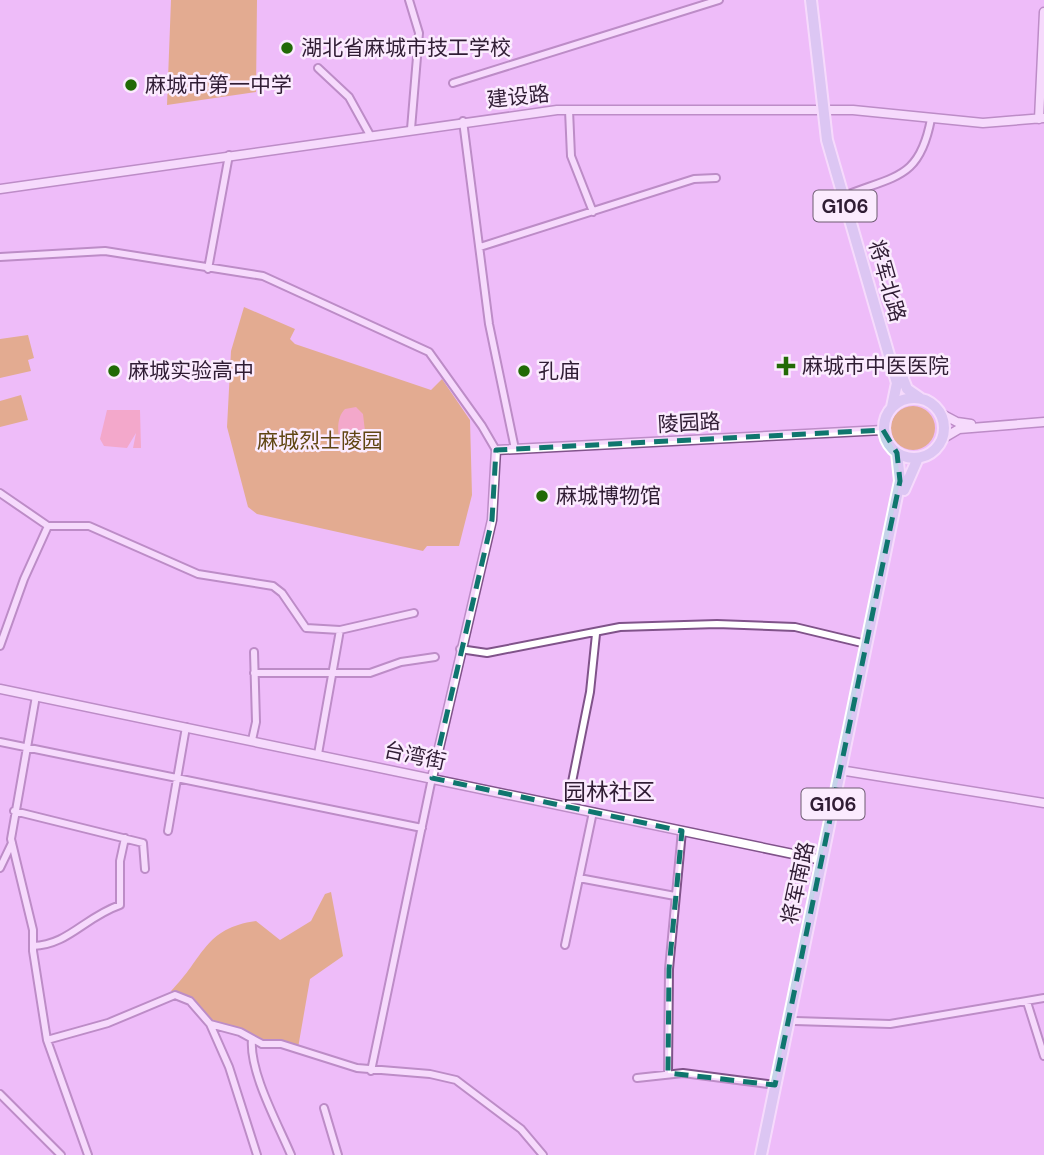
<svg xmlns="http://www.w3.org/2000/svg" width="1044" height="1155" font-family="'DM Sans','Noto Sans SC',sans-serif">
  <style>
    .green { fill: #d49813 }
    .water { fill: #f89192 }
    .lines { fill: none; stroke-linecap: round; stroke-linejoin: round }
    .street-casing { stroke: #80538a; stroke-width: 10 }
    .secondary-casing { stroke: #80538a; stroke-width: 11 }
    .highway-casing { stroke: #fff; stroke-width: 14 }
    .street { stroke: #fff; stroke-width: 6 }
    .secondary { stroke: #fff; stroke-width: 8 }
    .highway { stroke: #c5d3ea; stroke-width: 10 }
    .marked { fill: none; stroke: #0f766e; stroke-width: 5; stroke-dasharray: 14 9; stroke-linejoin: round }
    .poi-dot { fill: #216a06; stroke: #fbebfe; stroke-width: 2.5 }
    .labels { text-anchor: middle; stroke-width: 5; stroke-linejoin: round; paint-order: stroke }
    .shield { fill: #fbebfe; stroke: #6d5b71; stroke-width: 2 }
    .shield-label { font-size: 19px; font-weight: bold; fill: #301d34 }
    .poi-label { font-size: 21px; fill: #301d34; stroke: #fbebfe; text-anchor: start }
    .street-label { font-size: 21px; fill: #301d34; stroke: #fbebfe }
    .park-label { font-size: 21px; fill: #604613; stroke: #fbebfe }
    .neighbourhood-label { font-size: 23px; fill: #301d34; stroke: #fbebfe }
  </style>
  <rect width="100%" height="100%" fill="#eebcf9"/>
  <path class="green" d="M 171,0 L 257,0 L 256,92 L 167,105 Z
    M 244,307 L 295,329 L 290,339 L 295,344 L 431,390 L 442,379 L 470,420 L 472,495 L 459,546 L 427,546 L 423,551 L 257,514 L 248,507 L 227,427 L 231,351 Z
    M 28,335 L 34,358 L 28,360 L 31,371 L 0,378 L 0,339 Z
    M 21,395 L 28,420 L 0,427 L 0,401 Z
    M891 428a22 22 0 1 1 44 0a22 22 0 1 1-44 0Z
    M 331,892 L 343,956 L 310,979 L 298,1048 L 264,1043 L 212,1022 C 191,1010 200,1000 171,991 C 204,958 204,928 256,921 L 280,940 L 311,921 L 325,894 Z"/>
  <path class="water" d="M 356,407 L 363,414 L 366,440 L 359,450 L 348,451 C 336,443 335,418 345,409 Z
    M 107,410 L 140,410 L 141,448 L 133,448 L 136,433 L 127,448 L 104,446 L 100,439 Z"/>
  <g class="lines">
    <defs>
      <path id="street" d="M 409,0 L 419,33 L 411,129
        M 318,68 L 349,97 L 370,135
        M 453,83 L 719,0
        M 569,110 L 571,156 L 593,212
        M 463,121 L 489,324 L 515,449
        M 849,194 C 898,175 920,177 931,119
        M 480,247 L 694,179 L 716,178
        M 0,257 L 105,251 L 263,276 L 429,352 L 482,426 L 496,450
        M 208,269 L 229,155
        M 0,493 L 48,526 L 89,526 L 198,574 L 273,586 L 282,593 L 306,628 L 340,630 L 414,613
        M 0,646 L 24,579 L 48,526
        M 460,649 L 487,653 L 620,627 L 717,624 L 795,627 L 866,644
        M 254,673 L 370,673 L 401,662 L 435,657
        M 36,696 L 11,839 L 33,930 L 33,951 L 47,1040 L 88,1155
        M 252,740 L 256,722 L 254,652
        M 0,742 L 422,828
        M 318,754 L 340,630
        M 567,807 L 590,692 L 596,634
        M 14,811 L 143,843 L 145,869
        M 168,831 L 186,727
        M 0,868 L 12,843
        M 579,878 L 675,896
        M 565,945 L 593,812
        M 33,946 C 68,945 85,917 120,905 L 120,861 L 125,838
        M 1027,1002 L 1044,1056
        M 795,1021 L 890,1024 L 1044,998
        M 210,1024 L 229,1067 L 257,1155
        M 252,1039 C 249,1072 278,1124 291,1155
        M 47,1040 L 108,1023 L 175,995 L 190,1001 L 210,1024 L 240,1032 L 262,1044 L 281,1044 L 357,1068 L 430,1074 L 456,1080 L 521,1129 L 543,1155
        M 371,1071 L 432,778
        M 668,1073 L 669,969 L 682,831
        M 637,1078 L 683,1073 L 775,1085
        M 0,1094 L 61,1155
        M 324,1108 L 338,1155"/>
      <path id="secondary" d="M 1039,119 L 1044,12
        M 0,189 L 557,110 L 853,110 L 983,123 L 1044,118
        M 940,413 L 957,422 L 971,424
        M 942,439 L 959,429 L 1044,422
        M 0,689 L 822,860
        M 846,771 L 1044,803
        M 432,778 L 492,520 L 496,450 L 883,430"/>
      <path id="highway" d="M 811,0 L 827,140 L 897,383 L 892,407
        M 900,371 L 907,389 L 920,398
        M884 428a30 30 0 1 1 60 0a30 30 0 1 1-60 0Z
        M 904,490 L 918,458
        M 761,1155 L 900,481 L 897,453"/>
    </defs>
    <use href="#street" class="street-casing"/>
    <use href="#secondary" class="secondary-casing"/>
    <use href="#highway" class="highway-casing"/>
    <use href="#street" class="street"/>
    <use href="#secondary" class="secondary"/>
    <use href="#highway" class="highway"/>
  </g>
  <path d="M0 0H1044V1155H0ZM 883,430 L 897,453 L 900,481 L 775,1085 L 668,1073 L 669,969 L 682,831 L 432,778 L 492,520 L 496,450 Z" fill="#eebcf9" fill-opacity=".55" fill-rule="evenodd"/>
  <path class="marked" d="M 883,430 L 897,453 L 900,481 L 775,1085 L 668,1073 L 669,969 L 682,831 L 432,778 L 492,520 L 496,450 Z"/>
  <g class="poi-dot">
    <circle cx="287" cy="48" r="7"/>
    <circle cx="131" cy="85" r="7"/>
    <path d="M782.5 355.5h7v7h7v7h-7v7h-7v-7h-7v-7h7z"/>
    <circle cx="114" cy="371" r="7"/>
    <circle cx="524" cy="371" r="7"/>
    <circle cx="542" cy="496" r="7"/>
  </g>
  <g class="labels">
    <g class="shield">
      <rect x="813.5" y="190.5" width="63" height="31" rx="5"/>
      <rect x="801.5" y="788.5" width="63" height="31" rx="5"/>
    </g>
    <g class="shield-label">
      <text x="845" y="213">G106</text>
      <text x="833" y="811">G106</text>
    </g>
    <g class="poi-label">
      <text x="301" y="55">湖北省麻城市技工学校</text>
      <text x="145" y="92">麻城市第一中学</text>
      <text x="802" y="373">麻城市中医医院</text>
      <text x="128" y="378">麻城实验高中</text>
      <text x="538" y="378">孔庙</text>
      <text x="556" y="503">麻城博物馆</text>
    </g>
    <g class="street-label">
      <text transform="translate(518 97) rotate(-6)" y="7">建设路</text>
      <text transform="translate(887 281) rotate(74)" y="7">将军北路</text>
      <text transform="translate(689 423) rotate(-3)" y="7">陵园路</text>
      <text transform="translate(415 756) rotate(12)" y="7">台湾街</text>
      <text transform="translate(798 883) rotate(-78)" y="7">将军南路</text>
    </g>
    <g class="park-label">
      <text x="320" y="448">麻城烈士陵园</text>
    </g>
    <g class="neighbourhood-label">
      <text x="609" y="800">园林社区</text>
    </g>
  </g>
</svg>
